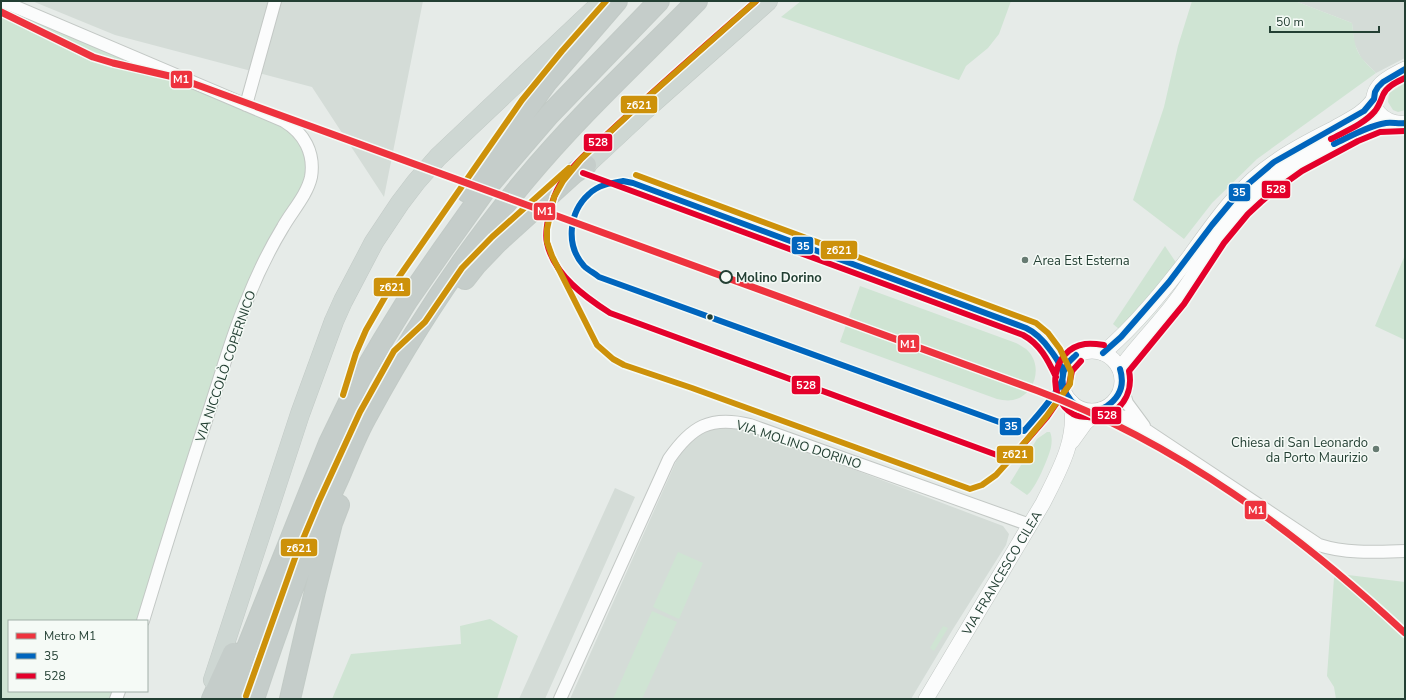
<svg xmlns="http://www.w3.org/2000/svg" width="1406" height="700" font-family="'Nunito Sans',sans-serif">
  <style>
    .built { fill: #d4dcd7 }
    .green { fill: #cfe4d3 }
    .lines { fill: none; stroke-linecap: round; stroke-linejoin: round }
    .minor-casing { stroke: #c3c8c5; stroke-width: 14 }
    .tertiary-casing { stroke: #c3c8c5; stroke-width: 16 }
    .primary-casing { stroke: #c2cac6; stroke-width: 20 }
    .trunk-casing { stroke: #c2cac6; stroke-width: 22 }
    .minor { stroke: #fbfcfc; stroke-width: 12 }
    .tertiary { stroke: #fbfcfc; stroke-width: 15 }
    .primary { stroke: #ced7d3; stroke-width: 19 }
    .trunk { stroke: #c5cdca; stroke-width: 20 }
    .bus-1-casing { stroke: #f5faf6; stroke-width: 9 }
    .bus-2-casing { stroke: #f5faf6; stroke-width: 9 }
    .bus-3-casing { stroke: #f5faf6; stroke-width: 9 }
    .bus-1 { stroke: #0065bd; stroke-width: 6 }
    .bus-2 { stroke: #e4002b; stroke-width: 6 }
    .bus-3 { stroke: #cd910a; stroke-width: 6 }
    .metro-1-casing { stroke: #f5faf6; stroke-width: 10 }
    .metro-1 { stroke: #ee333e; stroke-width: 7 }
    .poi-dot { fill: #677b72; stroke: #f5faf6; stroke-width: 1.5 }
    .stop-dot { fill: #f5faf6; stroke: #233f33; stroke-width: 2 }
    .bus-dot { fill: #233f33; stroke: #f5faf6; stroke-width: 1.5 }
    .labels { text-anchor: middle; stroke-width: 3; stroke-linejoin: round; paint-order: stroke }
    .poi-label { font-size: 13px; fill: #233f33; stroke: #f5faf6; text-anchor: start }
    .stop-label { font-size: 13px; font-weight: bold; fill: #233f33; stroke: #f5faf6; text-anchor: start }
    .street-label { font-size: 13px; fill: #233f33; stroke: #f5faf6 }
    .line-badge { stroke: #f5faf6; stroke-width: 1.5 }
    .badge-label { font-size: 11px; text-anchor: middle; font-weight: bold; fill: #fff }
  </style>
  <rect width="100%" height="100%" fill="#e6ebe8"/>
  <path class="built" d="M 32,1 L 423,1 L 384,197 L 312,87 L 115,35 Z
    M 1295,1 L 1405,1 L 1405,58 L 1376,73 L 1361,58 L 1354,43 L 1352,23 Z
    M 722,427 L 748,431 L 760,434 L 1003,526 L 1009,534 L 1006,545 L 953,629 L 911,699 L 570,699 L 678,457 L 686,444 L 703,432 Z
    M 615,488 L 635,497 L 545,699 L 519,699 Z"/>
  <path class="green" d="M 1,1 L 292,126 L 312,169 L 256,278 L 143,621 L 9,621 L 9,691 L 119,691 L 116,699 L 1,699 Z
    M 801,1 L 1011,1 L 999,34 L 988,48 L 966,66 L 959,80 L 781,17 Z
    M 1192,1 L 1295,1 L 1352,23 C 1355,50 1356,54 1376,73 L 1257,159 L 1212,203 L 1184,239 L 1133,200 L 1164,107 L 1178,46 Z
    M 1405,83 L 1405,110 L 1398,112 L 1393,110 L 1388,102 L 1389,93 Z
    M 1165,246 L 1177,264 L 1119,329 L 1113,324 Z
    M 1405,255 L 1405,340 L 1375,326 Z
    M 860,286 L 1016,343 C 1021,346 1026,348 1029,352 C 1043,368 1034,396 1013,400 C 1007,401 1002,400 997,399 L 840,342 Z
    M 1047,432 L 1050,432 C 1052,436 1052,442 1051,447 C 1049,457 1035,490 1027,495 L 1010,483 L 1037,439 Z
    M 678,552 L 703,563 L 679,619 L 653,607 Z
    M 1340,574 L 1405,582 L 1405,699 L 1336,699 L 1334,687 L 1327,676 L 1334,578 L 1337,575 Z
    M 652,611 L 677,622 L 642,699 L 613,699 Z
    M 490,619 L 518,636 L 497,699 L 332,699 L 351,654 L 461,644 L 460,626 Z
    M 943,626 L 948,628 L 934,651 L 930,648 Z"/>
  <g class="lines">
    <defs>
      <path id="minor" d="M 2,1 L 284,121 C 304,133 315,153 311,177 C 307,195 292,211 283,227 C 269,250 257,275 247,300 C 233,333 223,368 212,402 C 188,475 165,548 143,621
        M 246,105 L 275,1
        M 1122,387 L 1127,403 L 1144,426
        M 1101,409 L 1124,417 L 1149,432 L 1319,545 C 1347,554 1376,552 1405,551
        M 116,699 L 119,691
        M 560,699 L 669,459 C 691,427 710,415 750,425 L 1030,525"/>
      <g id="tertiary">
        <path d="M 1405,69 C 1396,74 1385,78 1379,86 C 1364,104 1383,126 1405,123"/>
        <circle cx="1092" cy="381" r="30"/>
        <path d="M 1103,353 C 1136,325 1164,290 1190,256 C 1215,221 1239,186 1275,162 C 1293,149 1313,139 1333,129 C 1348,120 1364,114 1374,99"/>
        <path d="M 1120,369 C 1138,344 1160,323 1178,298 C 1192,279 1204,257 1219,238 C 1251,194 1281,171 1330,146 C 1349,137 1368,126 1389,122"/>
        <path d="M 1072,441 L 1085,423 L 1100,410"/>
        <path id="s1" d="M 926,699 L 1043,503 C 1059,471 1078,439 1071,402"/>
      </g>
      <path id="primary" d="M 586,165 L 645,110 L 768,1
        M 213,680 L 300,414 L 334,321 L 343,301 L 374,242 L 400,203 L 416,182 L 438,157 L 603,1"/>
      <path id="trunk" d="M 467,192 L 547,82 L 617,1
        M 465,279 L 476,265 L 498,242 L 574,173 L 586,165
        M 212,699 L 233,653
        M 230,699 L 244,655 L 329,443 L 360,379 L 383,340 L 407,301 L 443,249 L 488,186 L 549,115 L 659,1
        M 254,699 C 279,623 306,548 340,475 C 349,454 357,433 368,414 C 413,331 465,252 525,180 C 578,116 639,60 697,1
        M 290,699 L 315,591 L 332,523 L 339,505"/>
    </defs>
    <use href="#minor" class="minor-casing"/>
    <use href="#tertiary" class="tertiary-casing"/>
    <use href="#primary" class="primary-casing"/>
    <use href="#trunk" class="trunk-casing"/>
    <use href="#minor" class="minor"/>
    <use href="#tertiary" class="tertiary"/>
    <use href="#primary" class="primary"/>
    <use href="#trunk" class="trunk"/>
    <defs>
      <path id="bus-1" d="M 1334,144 C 1351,136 1368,126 1386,123 C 1392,122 1399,124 1405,123
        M 623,181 L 633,183 L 1026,328 C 1037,333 1044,341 1051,351 C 1056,358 1063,367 1063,376 C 1062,390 1034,419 1024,431 L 599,277 C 594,273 588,270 584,266 C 565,245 569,212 589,194 C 598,185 611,183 623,181 Z
        M 1103,353 L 1121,337 L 1169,282 L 1212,225 L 1241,190 L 1274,162 L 1364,111 L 1374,99 L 1375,92 L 1378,87 L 1383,82 L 1405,69
        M 1076,355 C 1073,358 1068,362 1066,366 C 1056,385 1070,408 1090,411 C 1096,411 1102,409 1107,406 C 1120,397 1125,385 1120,369"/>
      <path id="bus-2" d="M 756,1 C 709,42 662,83 616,126 C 597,144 569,166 557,190 C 551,203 544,230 547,243 C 554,275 585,297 610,313 L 1005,458
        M 1331,139 C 1346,131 1364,124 1375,111 C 1379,106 1381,100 1383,95 C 1387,86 1397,82 1405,78
        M 583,173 L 1023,335 C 1040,344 1048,360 1056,377
        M 1104,345 C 1098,344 1091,343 1085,344 C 1051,349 1045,397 1073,414 C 1077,416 1084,417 1088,417 C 1098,419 1109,416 1117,409 C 1128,399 1132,385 1129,371 L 1184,304 L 1224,243 L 1248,214 L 1261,202 L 1274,191 L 1302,171 L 1358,141 L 1380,132 L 1405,131
        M 1014,455 L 1047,417 L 1069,385 L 1072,371 L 1081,361"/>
      <path id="bus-3" d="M 636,175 L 1036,323 L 1048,333 L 1060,349 L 1071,372 L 1070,384 L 1046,417 L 1014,455 L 996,475 L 982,485 L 970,489 L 692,388 L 624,365 L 613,359 L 597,345 L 552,256 L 547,242 L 547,229 L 554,197 L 563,181 L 581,159 L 640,104 L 756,1
        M 343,395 L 356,353 L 366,330 L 385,297 L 522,100 L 562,51 L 606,1
        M 246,696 L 295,558 L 319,501 L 360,412 L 394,351 L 425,322 L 462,268 L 492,237 L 569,168"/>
    </defs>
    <use href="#bus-1" class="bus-1-casing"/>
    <use href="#bus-2" class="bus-2-casing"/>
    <use href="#bus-3" class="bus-3-casing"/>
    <use href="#bus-1" class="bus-1"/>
    <use href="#bus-2" class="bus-2"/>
    <use href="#bus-3" class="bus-3"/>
    <defs>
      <path id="metro-1" d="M 1,12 L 93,57 L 113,63 L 178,78 L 1038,391 C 1177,443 1297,532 1405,633"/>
    </defs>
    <use href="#metro-1" class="metro-1-casing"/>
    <use href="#metro-1" class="metro-1"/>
  </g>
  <g class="poi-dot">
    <circle cx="1025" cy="260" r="4"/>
    <circle cx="1376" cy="449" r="4"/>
  </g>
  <circle class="stop-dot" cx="726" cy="277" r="6"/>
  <circle class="bus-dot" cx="710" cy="317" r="3.5"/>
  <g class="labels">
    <g class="poi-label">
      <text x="1033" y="265">Area Est Esterna</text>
      <text x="1368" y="447" text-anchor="end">Chiesa di San Leonardo<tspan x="1368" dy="15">da Porto Maurizio</tspan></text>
    </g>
    <g class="stop-label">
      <text x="736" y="282">Molino Dorino</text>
    </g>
    <g class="street-label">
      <text transform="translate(225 366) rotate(-71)" y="5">VIA NICCOLÒ COPERNICO</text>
      <text transform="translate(799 444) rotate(18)" y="5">VIA MOLINO DORINO</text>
      <text dy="5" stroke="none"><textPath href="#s1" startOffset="147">VIA FRANCESCO CILEA</textPath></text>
    </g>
  </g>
  <g class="line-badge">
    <rect x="170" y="70" width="23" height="19" rx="4" fill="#ee333e"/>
    <rect x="620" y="95" width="38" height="19" rx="4" fill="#cd910a"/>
    <rect x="583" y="133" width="30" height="19" rx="4" fill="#e4002b"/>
    <rect x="1261" y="180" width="30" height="19" rx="4" fill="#e4002b"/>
    <rect x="1228" y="183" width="23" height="19" rx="4" fill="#0065bd"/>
    <rect x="533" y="202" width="23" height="19" rx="4" fill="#ee333e"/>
    <rect x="791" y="236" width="23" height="19" rx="4" fill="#0065bd"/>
    <rect x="820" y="240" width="38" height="20" rx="4" fill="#cd910a"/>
    <rect x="373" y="277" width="38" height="20" rx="4" fill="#cd910a"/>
    <rect x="897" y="334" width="23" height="19" rx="4" fill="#ee333e"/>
    <rect x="791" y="375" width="30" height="20" rx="4" fill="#e4002b"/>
    <rect x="1091" y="406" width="31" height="19" rx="4" fill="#e4002b"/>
    <rect x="999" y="417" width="23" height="19" rx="4" fill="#0065bd"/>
    <rect x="996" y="445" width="38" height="19" rx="4" fill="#cd910a"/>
    <rect x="1244" y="500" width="23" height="20" rx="4" fill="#ee333e"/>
    <rect x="280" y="538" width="38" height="19" rx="4" fill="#cd910a"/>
  </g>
  <g class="badge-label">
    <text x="181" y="83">M1</text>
    <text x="639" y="109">z621</text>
    <text x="598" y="146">528</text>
    <text x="1276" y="193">528</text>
    <text x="1239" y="196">35</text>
    <text x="545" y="215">M1</text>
    <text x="803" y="250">35</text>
    <text x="839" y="254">z621</text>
    <text x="392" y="291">z621</text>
    <text x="908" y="348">M1</text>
    <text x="806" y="389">528</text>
    <text x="1107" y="419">528</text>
    <text x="1011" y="430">35</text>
    <text x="1015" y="458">z621</text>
    <text x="1256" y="514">M1</text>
    <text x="299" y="552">z621</text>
  </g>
  <rect width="1406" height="700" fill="none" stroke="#233f33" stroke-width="4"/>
  <rect x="8" y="620" width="140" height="72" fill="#f5faf6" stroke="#a1afa8"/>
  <rect x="16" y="633" width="20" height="6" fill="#ee333e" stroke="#a1afa8"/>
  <text x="44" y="640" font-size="12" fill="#233f33">Metro M1</text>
  <rect x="16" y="653" width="20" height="6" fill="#0065bd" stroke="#a1afa8"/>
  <text x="44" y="660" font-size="12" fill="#233f33">35</text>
  <rect x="16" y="673" width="20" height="6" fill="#e4002b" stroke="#a1afa8"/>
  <text x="44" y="680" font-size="12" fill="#233f33">528</text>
  <path d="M1270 26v6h109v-6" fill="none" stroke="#233f33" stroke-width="2"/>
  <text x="1276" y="26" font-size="12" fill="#233f33" stroke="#f5faf6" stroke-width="3" paint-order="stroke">50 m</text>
</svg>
